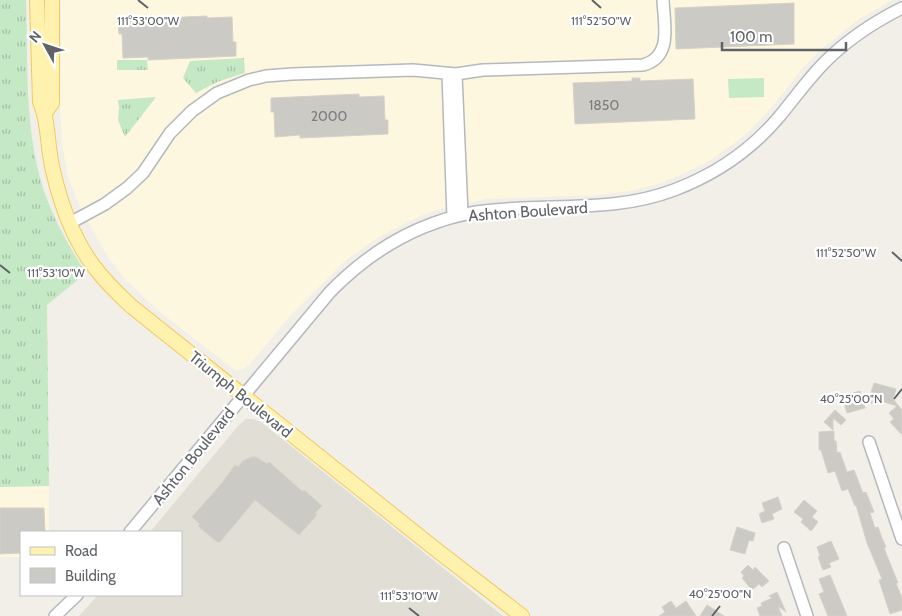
<svg xmlns="http://www.w3.org/2000/svg" width="902" height="616" font-family="Cabin,sans-serif">
  <style>
    .commercial { fill: #fef7e0 }
    .education { fill: #e1ded6 }
    .grass { fill: url(#grass-tufts) }
    .pitch { fill: #c5e8c5 }
    .building { fill: #cccac5; stroke: #d6d1c6 }
    .lines { fill: none; stroke-linecap: round; stroke-linejoin: round }
    .minor-casing { stroke: #b5b8bc; stroke-width: 14 }
    .major-casing { stroke: #f2c960; stroke-width: 16 }
    .minor { stroke: #fff; stroke-width: 11 }
    .major { stroke: #fff2af; stroke-width: 14 }
    .ticks { fill: none; stroke: #5f6368; stroke-width: 2 }
    .labels { text-anchor: middle; stroke-width: 4.5; stroke-linejoin: round; paint-order: stroke }
    .number-label { font-size: 14px; fill: #7a7d7f }
    .street-label { font-size: 16px; fill: #5f6368; stroke: #fff }
    .ticks-label { font-size: 12px; text-anchor: middle; fill: #5f6368; stroke: #fff; stroke-width: 4.5; stroke-linejoin: round; paint-order: stroke }
  </style>
  <defs>
    <pattern id="grass-tufts" width="24" height="20" patternUnits="userSpaceOnUse" patternTransform="scale(1.25)"><rect width="24" height="20" fill="#c5e8c5"/><path d="M3 7l-1-3M5 7V3M7 7l1-3M15 17l-1-3M17 17v-4M19 17l1-3" fill="none" stroke="#a3c0a4"/></pattern>
  </defs>
  <rect width="100%" height="100%" fill="#f1efe8"/>
  <path class="commercial" d="M 61,0 L 892,0 L 859,19 L 824,47 L 800,71 L 772,107 L 751,129 L 739,140 L 706,163 L 662,183 L 631,191 L 597,195 L 487,199 L 443,208 L 420,216 L 380,236 L 345,261 L 290,316 L 249,365 L 244,369 L 235,370 L 160,312 L 125,279 L 106,254 L 79,205 L 68,177 L 62,144 L 60,102 Z
    M 49,486 L 49,532 L 21,532 L 21,557 L 0,557 L 0,487 Z"/>
  <path class="education" d="M 246,419 L 253,419 L 261,422 L 503,616 L 79,616 L 98,595 L 181,595 L 181,532 L 150,532 L 238,426 Z"/>
  <path class="grass" d="M 0,0 L 26,0 C 28,63 24,130 44,191 C 54,220 69,247 86,273 L 47,305 L 49,486 L 0,487 Z
    M 244,58 L 245,73 L 217,82 L 196,93 L 183,78 L 190,61 Z
    M 117,60 L 147,60 L 148,70 L 117,70 Z
    M 156,97 L 125,137 L 118,120 L 119,108 L 118,100 Z"/>
  <path class="pitch" d="M 764,78 L 764,97 L 729,98 L 728,79 Z"/>
  <path class="building" d="M 794,3 L 794,44 L 676,49 L 675,8 Z
    M 207,16 L 207,18 L 232,17 L 233,42 L 236,42 L 236,56 L 148,60 L 148,57 L 123,58 L 122,34 L 119,34 L 118,20 Z
    M 632,78 L 640,78 L 640,81 L 693,79 L 695,119 L 575,124 L 573,83 L 632,81 Z
    M 359,94 L 359,97 L 384,96 L 385,120 L 388,120 L 388,134 L 300,138 L 300,135 L 275,137 L 274,112 L 271,112 L 271,98 Z
    M 874,383 L 896,389 L 893,399 L 902,410 L 902,435 L 890,422 L 894,419 L 889,413 L 897,406 L 878,400 L 877,405 L 868,402 Z
    M 860,391 L 865,408 L 847,413 L 842,396 Z
    M 835,410 L 846,420 L 841,425 L 833,418 L 833,430 L 824,422 Z
    M 834,431 L 834,441 L 836,441 L 837,453 L 840,452 L 847,472 L 854,470 L 863,493 L 866,492 L 874,512 L 870,513 L 875,528 L 878,527 L 882,538 L 886,547 L 884,548 L 898,583 L 896,583 L 902,598 L 902,610 L 890,614 L 879,580 L 882,579 L 867,543 L 856,505 L 855,506 L 848,489 L 842,491 L 835,471 L 828,473 L 821,450 L 819,450 L 819,432 Z
    M 251,457 L 256,457 L 267,464 L 269,462 L 303,492 L 304,490 L 322,506 L 315,513 L 317,515 L 299,535 L 255,500 L 220,542 L 217,542 L 198,526 L 200,524 L 192,517 L 222,483 L 235,465 L 238,467 L 243,461 Z
    M 778,497 L 782,509 L 772,514 L 774,519 L 762,523 L 759,514 L 765,511 L 762,503 Z
    M 804,500 L 817,511 L 812,517 L 818,522 L 811,531 L 801,522 L 803,519 L 794,512 Z
    M 0,508 L 44,508 L 45,532 L 21,532 L 21,553 L 0,554 Z
    M 737,527 L 755,533 L 753,541 L 749,540 L 745,554 L 730,550 Z
    M 831,541 L 839,559 L 829,563 L 831,567 L 823,570 L 818,557 L 820,556 L 817,547 Z
    M 748,565 L 753,570 L 755,567 L 769,581 L 762,587 L 759,584 L 752,590 L 742,578 L 744,576 L 741,572 Z
    M 830,575 L 843,606 L 847,616 L 828,616 L 819,594 L 824,592 L 819,579 Z
    M 777,592 L 786,612 L 778,606 L 782,616 L 760,616 L 757,608 L 762,606 L 761,603 L 772,598 L 769,596 Z
    M 671,601 L 676,608 L 686,601 L 696,616 L 659,616 L 665,612 L 662,607 Z
    M 707,605 L 724,616 L 700,616 Z"/>
  <g class="lines">
    <defs>
      <path id="minor" d="M 448,74 L 453,217
        M 456,74 L 462,214
        M 70,223 L 105,204 L 127,188 L 143,173 L 170,133 L 192,111 L 217,93 L 249,80 L 266,76 L 292,74 L 413,70 L 456,74 L 483,70 L 643,65 C 673,57 664,24 663,0
        M 869,442 L 902,539
        M 130,532 L 330,292 C 370,251 418,222 476,212 C 501,208 527,208 552,207 C 594,206 635,205 674,190 C 714,175 751,150 779,117 C 794,99 808,79 825,62 C 847,40 874,22 902,8
        M 784,548 L 807,616
        M 55,616 L 77,595"/>
      <path id="major" d="M 37,0 L 40,102 C 49,122 47,144 52,166 C 59,199 72,236 92,264 C 103,279 117,293 131,306 L 434,548 L 522,616
        M 45,113 L 52,103 L 52,0"/>
    </defs>
    <use href="#minor" class="minor-casing"/>
    <use href="#major" class="major-casing"/>
    <use href="#minor" class="minor"/>
    <use href="#major" class="major"/>
  </g>
  <path class="ticks" d="M 138,0 L 148,8M 592,0 L 601,8M 892,252 L 902,261M 0,265 L 10,273M 894,399 L 902,389M 409,608 L 419,616M 712,616 L 720,606"/>
  <g class="labels">
    <g class="number-label">
      <text x="604" y="110">1850</text>
      <text x="329" y="121">2000</text>
    </g>
    <g class="street-label">
      <text transform="translate(528 211) rotate(-4)" y="6">Ashton Boulevard</text>
      <text transform="translate(241 394) rotate(39)" y="6">Triumph Boulevard</text>
      <text transform="translate(193 456) rotate(-51)" y="6">Ashton Boulevard</text>
    </g>
  </g>
  <g class="ticks-label">
    <text x="148" y="25">111°53'00"W</text>
    <text x="601" y="25">111°52'50"W</text>
    <text x="846" y="257">111°52'50"W</text>
    <text x="56" y="277">111°53'10"W</text>
    <text x="851" y="403">40°25'00"N</text>
    <text x="720" y="598">40°25'00"N</text>
    <text x="409" y="600">111°53'10"W</text>
  </g>
  <rect x="20" y="531" width="162" height="65" fill="#ffffff" stroke="#bfc1c3"/>
  <rect x="30" y="547" width="25" height="8" fill="#fff2af" stroke="#bfc1c3"/>
  <text x="65" y="556" font-size="15" fill="#5f6368">Road</text>
  <rect x="30" y="568" width="25" height="15" fill="#cccac5" stroke="#bfc1c3"/>
  <text x="65" y="581" font-size="15" fill="#5f6368">Building</text>
  <g transform="translate(45 45) rotate(310)" stroke="#ffffff" stroke-width="4" paint-order="stroke">
  <path d="M0-4L9 19L0 12L-9 19Z" fill="#5f6368"/>
  <text y="-8" font-size="14" font-weight="bold" text-anchor="middle" fill="#5f6368">N</text>
  </g>
  <path d="M722 42v8h124v-8" fill="none" stroke="#5f6368" stroke-width="2.5"/>
  <text x="730" y="42" font-size="15" fill="#5f6368" stroke="#ffffff" stroke-width="4" paint-order="stroke">100 m</text>
</svg>
